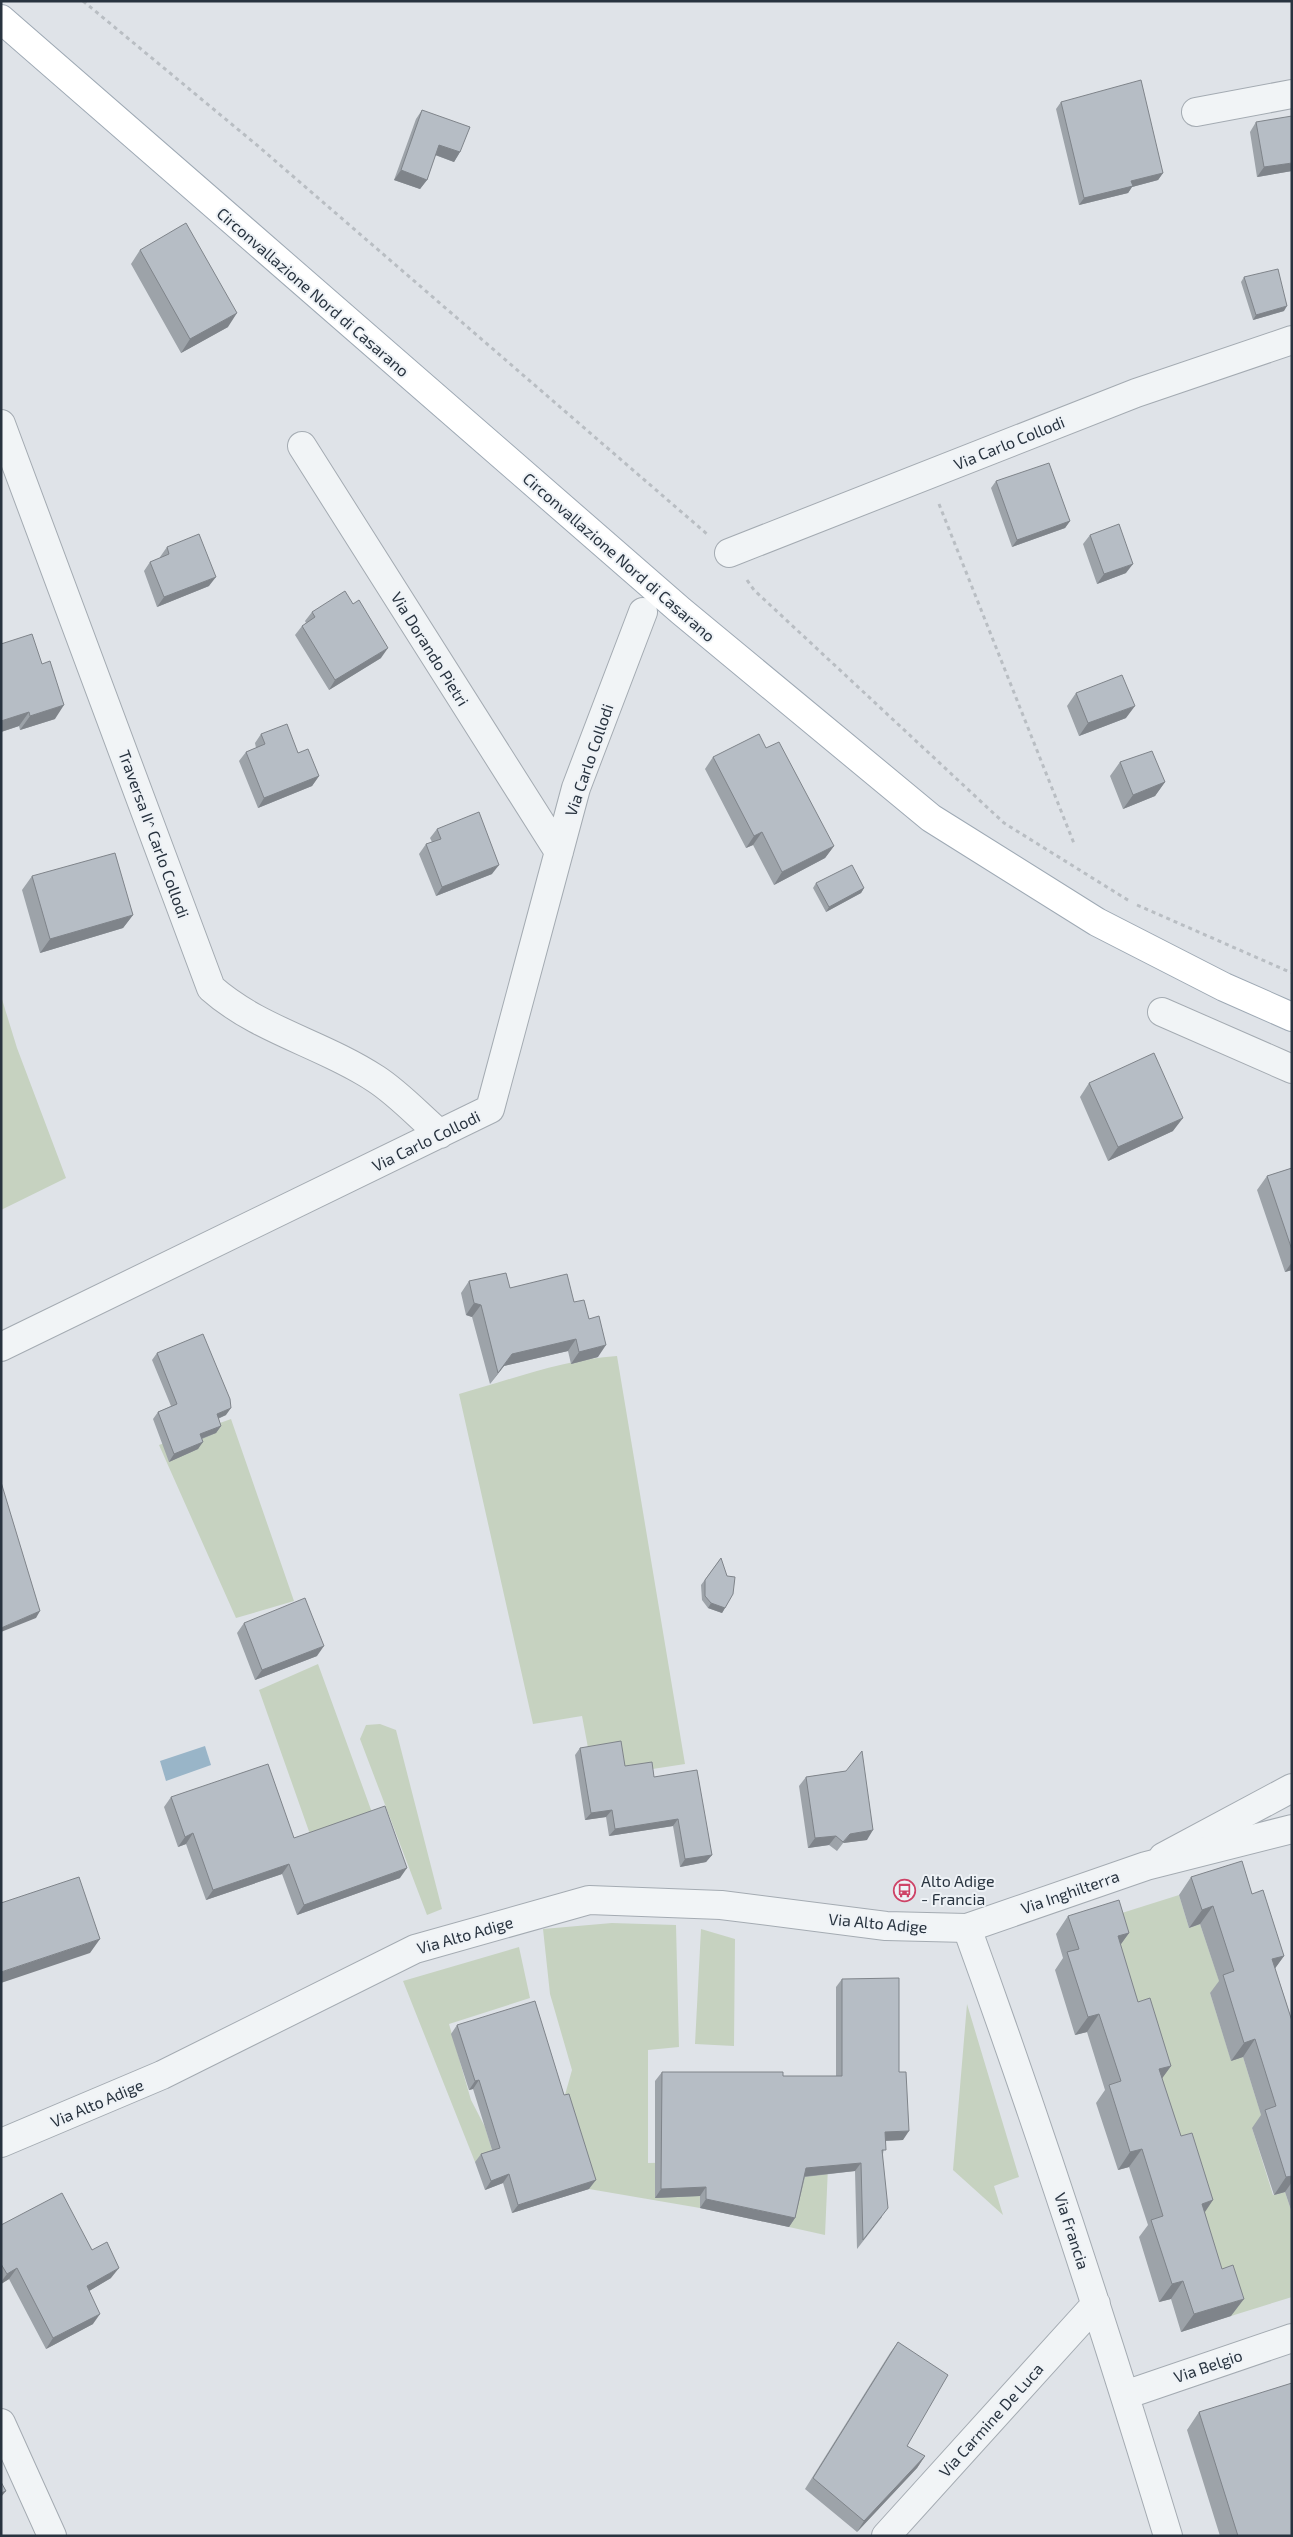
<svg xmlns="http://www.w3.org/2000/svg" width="1293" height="2537" font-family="'Exo 2',sans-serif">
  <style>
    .green { fill: #c6d2c0 }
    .water { fill: #99b5c8 }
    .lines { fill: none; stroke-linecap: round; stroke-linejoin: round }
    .minor-casing { stroke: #a4abb2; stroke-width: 30 }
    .tertiary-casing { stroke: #a4abb2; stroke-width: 30 }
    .primary-casing { stroke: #9ea9b4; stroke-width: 30 }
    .path { stroke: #b9bec3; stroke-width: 3; stroke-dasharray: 4 4; stroke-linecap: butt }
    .minor { stroke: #f1f4f6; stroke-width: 28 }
    .tertiary { stroke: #f1f4f6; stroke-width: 28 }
    .primary { stroke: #fff; stroke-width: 28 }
    .wall { fill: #9da3a9 }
    .shaded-wall { fill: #7f848a }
    .building { fill: #b6bdc5; stroke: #7f848a }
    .labels { text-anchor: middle; stroke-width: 4; stroke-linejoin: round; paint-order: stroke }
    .street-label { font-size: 16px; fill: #28333f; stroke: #eef2f6 }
    .poi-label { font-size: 16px; fill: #28333f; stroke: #eef2f6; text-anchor: start }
  </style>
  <rect width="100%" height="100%" fill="#dfe3e8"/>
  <path class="green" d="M 1,996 L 17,1048 L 66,1178 L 1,1210 Z
    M 617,1356 L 685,1764 L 620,1774 L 589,1753 L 582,1716 L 533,1724 L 459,1394 C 510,1380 564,1359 617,1356 Z
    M 231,1419 L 294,1601 L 236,1618 L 159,1445 Z
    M 318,1664 L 374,1818 L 311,1837 L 259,1690 Z
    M 380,1724 L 396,1730 L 442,1909 L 427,1915 L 360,1739 L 366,1725 Z
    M 1179,1895 L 1189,1928 L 1200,1924 L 1222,1989 L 1210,1993 L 1231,2060 L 1243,2057 L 1264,2124 L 1252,2128 L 1273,2195 L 1285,2192 L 1292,2213 L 1292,2297 L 1231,2316 L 1106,1918 Z
    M 612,1923 L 676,1925 L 679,2047 L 648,2050 L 648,2163 L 702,2162 L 700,2208 L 589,2189 L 563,2102 L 572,2070 L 550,1994 L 543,1929 Z
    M 701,1929 L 735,1939 L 734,2046 L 695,2044 Z
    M 519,1947 L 530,1998 L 449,2024 L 471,2100 L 485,2127 L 494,2157 L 475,2162 L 403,1981 Z
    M 967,2004 L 1019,2177 L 994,2186 L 1003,2215 L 953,2170 Z
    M 828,2167 L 825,2235 L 789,2227 L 782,2168 Z"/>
  <path class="water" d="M 205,1746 L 211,1765 L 166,1781 L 160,1761 Z"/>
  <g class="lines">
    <defs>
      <path id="minor" d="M 1196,112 L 1292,94
        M 1,424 L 211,988 C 258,1030 323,1044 376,1079 C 399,1094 419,1116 440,1134
        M 302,446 L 559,852
        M 729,553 L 1136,393 L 1292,340
        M 1162,1012 L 1292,1069
        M 1,1347 L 490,1109 L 576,788 L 643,612
        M 1163,1857 L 1292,1788
        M 967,1928 C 1040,2129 1106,2332 1168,2536
        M 1125,2395 L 1292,2338
        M 1,2423 L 52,2536
        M 886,2536 L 1096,2304"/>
      <path id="tertiary" d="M 1,2143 L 162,2075 L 415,1949 L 589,1900 L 721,1905 L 886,1926 L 967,1928 L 1146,1866 L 1292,1829"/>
      <path id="primary" d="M 1,19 L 681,611 L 931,818 L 1097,922 L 1224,987 L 1292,1017"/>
    </defs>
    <use href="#minor" class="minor-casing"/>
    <use href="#tertiary" class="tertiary-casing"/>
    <use href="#primary" class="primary-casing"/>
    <path class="path" d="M 83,1 L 258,146 L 707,534
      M 939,504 L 1075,846
      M 747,580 L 754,590 L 1004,823 L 1131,902
      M 1137,905 L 1292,973"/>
    <use href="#minor" class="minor"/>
    <use href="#tertiary" class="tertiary"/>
    <use href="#primary" class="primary"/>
  </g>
  <path class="wall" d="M 1061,102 L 1163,173 L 1158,180 L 1132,187 L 1128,193 L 1079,205 L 1056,109 Z
    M 422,110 L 460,152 L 454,162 L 435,155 L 427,180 L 420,189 L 394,180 L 416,119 Z
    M 1256,122 L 1292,171 L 1257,177 L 1250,132 Z
    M 140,250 L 228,327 L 181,353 L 131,264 Z
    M 1244,277 L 1284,311 L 1253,320 L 1241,282 Z
    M 996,481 L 1070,521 L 1065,528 L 1012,547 L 991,488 Z
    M 1090,535 L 1126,573 L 1097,584 L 1083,544 Z
    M 167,547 L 209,586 L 157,607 L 144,571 L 150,562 L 160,558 L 160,557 Z
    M 312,612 L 381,658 L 329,690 L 295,635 L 302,626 L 306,623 L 305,621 Z
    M 1,644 L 55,719 L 20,730 L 19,726 L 1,732 Z
    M 1076,693 L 1126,718 L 1079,736 L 1067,706 Z
    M 261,734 L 319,776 L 312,786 L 258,808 L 239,761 L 246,752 L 256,748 L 255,743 Z
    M 766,748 L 834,846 L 825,858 L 774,885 L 753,845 L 746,848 L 705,769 L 713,757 Z
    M 1120,762 L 1165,782 L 1155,796 L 1123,809 L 1110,776 Z
    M 437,829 L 492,874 L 436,896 L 419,854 L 426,844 L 432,842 L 430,838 Z
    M 32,876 L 133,915 L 123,928 L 40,953 L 22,890 Z
    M 816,883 L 864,888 L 861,893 L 826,912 L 813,888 Z
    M 1089,1083 L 1173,1131 L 1108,1161 L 1080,1097 Z
    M 1292,1168 L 1292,1270 L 1285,1272 L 1257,1190 L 1267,1176 Z
    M 469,1281 L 510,1288 L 574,1302 L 598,1357 L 571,1364 L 568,1351 L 504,1366 L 490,1384 L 472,1317 L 466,1315 L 461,1293 Z
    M 157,1353 L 226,1415 L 218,1419 L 221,1426 L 216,1433 L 202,1439 L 198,1449 L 169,1462 L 153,1419 L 158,1412 L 171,1406 L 152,1360 Z
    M 721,1558 L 725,1608 L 722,1613 L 708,1608 L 702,1600 L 701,1585 Z
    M 244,1623 L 317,1656 L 255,1680 L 237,1633 Z
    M 580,1748 L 625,1766 L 654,1777 L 712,1855 L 706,1862 L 680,1867 L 673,1826 L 609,1836 L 606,1817 L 585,1820 L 575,1755 Z
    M 846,1771 L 867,1840 L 843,1843 L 837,1851 L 829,1845 L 808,1848 L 799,1786 L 806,1777 Z
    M 171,1797 L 294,1838 L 400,1878 L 297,1915 L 282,1874 L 206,1900 L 186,1844 L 178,1847 L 164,1807 Z
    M 1191,1877 L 1252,1894 L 1284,1956 L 1275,1968 L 1292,2021 L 1292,2213 L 1285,2192 L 1274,2195 L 1252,2128 L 1261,2115 L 1243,2057 L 1231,2061 L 1210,1993 L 1219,1981 L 1200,1924 L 1189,1928 L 1179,1895 Z
    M 1068,1916 L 1129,1933 L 1120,1945 L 1138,2002 L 1171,2066 L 1162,2078 L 1205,2213 L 1231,2316 L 1181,2332 L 1171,2299 L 1159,2302 L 1139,2237 L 1148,2225 L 1129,2167 L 1118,2170 L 1096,2103 L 1105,2090 L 1087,2032 L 1075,2035 L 1055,1970 L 1063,1958 L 1056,1934 Z
    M 842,1979 L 899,2072 L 903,2140 L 885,2141 L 883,2154 L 882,2217 L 857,2249 L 855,2171 L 805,2177 L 795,2218 L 789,2227 L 700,2208 L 700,2196 L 655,2198 L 655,2081 L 662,2072 L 783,2076 L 836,2076 L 836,1987 Z
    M 457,2025 L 589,2189 L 512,2213 L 503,2183 L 485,2190 L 475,2162 L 481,2154 L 492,2150 L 473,2089 L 469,2090 L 451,2034 Z
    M 1,2225 L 92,2250 L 111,2278 L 89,2291 L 93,2324 L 46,2349 L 9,2279 L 1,2284 Z
    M 898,2342 L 907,2446 L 925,2456 L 917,2468 L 857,2532 L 805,2489 L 890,2353 Z
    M 1199,2412 L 1292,2536 L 1220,2536 L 1187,2430 Z"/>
  <path class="shaded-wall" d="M 439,145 L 460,152 L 454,162 L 433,154 Z
    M 1292,163 L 1292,171 L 1257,177 L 1264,167 Z
    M 401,170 L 427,180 L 420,189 L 394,180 Z
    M 1163,173 L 1158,180 L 1132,187 L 1128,193 L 1079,205 L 1084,198 L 1131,181 Z
    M 1287,306 L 1284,311 L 1253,320 L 1256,315 Z
    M 237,313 L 228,327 L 181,353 L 190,339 Z
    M 1070,521 L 1065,528 L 1012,547 L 1017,540 Z
    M 1133,564 L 1126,573 L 1097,584 L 1104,574 Z
    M 216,577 L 209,586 L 157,607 L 164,597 Z
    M 388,648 L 381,658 L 329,690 L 335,680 Z
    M 64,705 L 55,719 L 20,730 L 30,716 Z
    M 1135,706 L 1126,718 L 1079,736 L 1088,723 Z
    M 29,712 L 19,726 L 1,732 L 1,721 Z
    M 319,776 L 312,786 L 258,808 L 264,798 Z
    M 1165,782 L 1155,796 L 1123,809 L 1133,795 Z
    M 762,832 L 753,845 L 746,848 L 754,836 Z
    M 834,846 L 825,858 L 774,885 L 782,872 Z
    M 499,865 L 492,874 L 436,896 L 442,887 Z
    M 864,888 L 861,893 L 826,912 L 829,907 Z
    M 133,915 L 123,928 L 40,953 L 50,939 Z
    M 1183,1118 L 1173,1131 L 1108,1161 L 1118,1147 Z
    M 1292,1262 L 1292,1270 L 1285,1272 Z
    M 474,1303 L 481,1305 L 472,1317 L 466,1315 Z
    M 576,1339 L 568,1351 L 504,1366 L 490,1384 L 512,1354 Z
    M 606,1345 L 598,1357 L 571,1364 L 579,1352 Z
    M 231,1408 L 226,1415 L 212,1421 L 217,1414 Z
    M 221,1426 L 216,1433 L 195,1441 L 200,1434 Z
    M 203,1442 L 198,1449 L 169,1462 L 174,1454 Z
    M 711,1603 L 725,1608 L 722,1613 L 708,1608 Z
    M 40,1611 L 36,1618 L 1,1632 L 1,1628 Z
    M 324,1646 L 317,1656 L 255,1680 L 262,1670 Z
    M 612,1810 L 606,1817 L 585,1820 L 591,1813 Z
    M 678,1819 L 673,1826 L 609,1836 L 615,1829 Z
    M 873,1830 L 867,1840 L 843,1843 L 837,1851 L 850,1834 Z
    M 193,1833 L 186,1844 L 178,1847 L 185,1837 Z
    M 836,1836 L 829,1845 L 808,1848 L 815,1838 Z
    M 712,1855 L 706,1862 L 680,1867 L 685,1859 Z
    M 289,1864 L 282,1874 L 206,1900 L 213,1890 Z
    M 407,1868 L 400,1878 L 297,1915 L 304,1905 Z
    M 1213,1906 L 1200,1924 L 1189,1928 L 1202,1910 Z
    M 1129,1933 L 1116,1951 L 1118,1936 Z
    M 100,1939 L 90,1953 L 1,1983 L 1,1972 Z
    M 1284,1956 L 1271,1974 L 1272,1959 Z
    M 1099,2014 L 1087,2032 L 1075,2035 L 1088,2017 Z
    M 1255,2039 L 1243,2057 L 1231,2061 L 1244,2043 Z
    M 1171,2066 L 1158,2084 L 1159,2069 Z
    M 479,2080 L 473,2089 L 469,2090 L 475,2081 Z
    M 909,2131 L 903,2140 L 879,2141 L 885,2132 Z
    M 1142,2149 L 1129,2167 L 1118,2170 L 1130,2152 Z
    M 861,2163 L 855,2171 L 800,2177 L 806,2168 Z
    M 509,2174 L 503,2183 L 485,2190 L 491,2181 Z
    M 1292,2176 L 1292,2182 L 1285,2192 L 1274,2195 L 1286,2177 Z
    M 596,2180 L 589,2189 L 512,2213 L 518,2205 Z
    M 706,2187 L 700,2196 L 655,2198 L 661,2189 Z
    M 706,2199 L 795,2218 L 789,2227 L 700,2208 Z
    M 1213,2200 L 1201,2218 L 1202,2204 Z
    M 17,2268 L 9,2279 L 1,2284 L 1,2282 L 7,2274 Z
    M 119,2268 L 111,2278 L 79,2297 L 87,2286 Z
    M 1183,2281 L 1171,2299 L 1159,2302 L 1172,2284 Z
    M 1244,2299 L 1231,2316 L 1181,2332 L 1194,2314 Z
    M 100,2314 L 93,2324 L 46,2349 L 53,2338 Z
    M 925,2456 L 917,2468 L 857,2532 L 864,2521 Z
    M 6,2491 L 1,2497 L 1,2493 Z"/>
  <path class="building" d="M 1141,80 L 1163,173 L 1131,181 L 1133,186 L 1084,198 L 1061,102 Z
    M 422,110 L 470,127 L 460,152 L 439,145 L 427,180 L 401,170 Z
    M 1292,116 L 1292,163 L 1264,167 L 1256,122 Z
    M 186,223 L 237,313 L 190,339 L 140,250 Z
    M 1278,269 L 1287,306 L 1256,315 L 1244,277 Z
    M 1049,463 L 1070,521 L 1017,540 L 996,481 Z
    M 1119,524 L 1133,564 L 1104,574 L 1090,535 Z
    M 199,534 L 216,577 L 164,597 L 150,562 L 169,554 L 167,547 Z
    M 345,591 L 353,604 L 359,600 L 388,648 L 335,680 L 302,626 L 315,617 L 312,612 Z
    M 32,634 L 42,664 L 50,661 L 64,705 L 30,716 L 29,712 L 1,721 L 1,644 Z
    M 1122,675 L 1135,706 L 1088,723 L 1076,693 Z
    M 287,724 L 298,753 L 308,749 L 319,776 L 264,798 L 246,752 L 265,744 L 261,734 Z
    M 759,734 L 766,748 L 779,742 L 834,846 L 782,872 L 762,832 L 754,836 L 713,757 Z
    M 1152,751 L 1165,782 L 1133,795 L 1120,762 Z
    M 479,812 L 499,865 L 442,887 L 426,844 L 441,839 L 437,829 Z
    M 115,853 L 133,915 L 50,939 L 32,876 Z
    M 852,865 L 864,888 L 829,907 L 816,883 Z
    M 1154,1053 L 1183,1118 L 1118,1147 L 1089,1083 Z
    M 1292,1168 L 1292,1250 L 1267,1176 Z
    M 506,1273 L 510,1288 L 567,1274 L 574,1302 L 584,1300 L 589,1319 L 599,1316 L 606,1345 L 579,1352 L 576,1339 L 512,1354 L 498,1373 L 481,1305 L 474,1303 L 469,1281 Z
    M 203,1334 L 230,1399 L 231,1408 L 217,1414 L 221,1426 L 200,1434 L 203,1442 L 174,1454 L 158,1412 L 177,1404 L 157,1353 Z
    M 1,1482 L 40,1611 L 1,1628 Z
    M 721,1558 L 727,1576 L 735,1577 L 733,1594 L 725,1608 L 711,1603 L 705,1596 L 705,1580 Z
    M 305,1598 L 324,1646 L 262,1670 L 244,1623 Z
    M 621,1741 L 625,1766 L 652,1762 L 654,1777 L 697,1770 L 712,1855 L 685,1859 L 678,1819 L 615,1829 L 612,1810 L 591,1813 L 580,1748 Z
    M 862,1751 L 873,1830 L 850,1834 L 843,1842 L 836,1836 L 815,1838 L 806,1777 L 846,1771 Z
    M 268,1764 L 294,1838 L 385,1806 L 407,1868 L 304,1905 L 289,1864 L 213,1890 L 193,1833 L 185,1837 L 171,1797 Z
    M 1242,1861 L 1252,1894 L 1263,1890 L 1284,1956 L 1272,1959 L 1292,2021 L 1292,2176 L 1286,2177 L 1265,2110 L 1276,2106 L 1255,2039 L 1244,2043 L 1223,1975 L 1234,1971 L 1213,1906 L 1202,1910 L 1191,1877 Z
    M 79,1877 L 100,1939 L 1,1972 L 1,1903 Z
    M 1119,1900 L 1129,1933 L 1118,1936 L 1138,2002 L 1150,1998 L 1171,2066 L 1159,2069 L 1181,2136 L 1192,2133 L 1213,2200 L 1202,2204 L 1222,2269 L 1233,2265 L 1244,2299 L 1194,2314 L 1183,2281 L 1172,2284 L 1151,2220 L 1163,2216 L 1142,2149 L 1130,2152 L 1109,2085 L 1121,2081 L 1099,2014 L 1088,2017 L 1067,1952 L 1079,1949 L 1068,1916 Z
    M 899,1978 L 899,2072 L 906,2072 L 909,2131 L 885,2132 L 886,2150 L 882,2150 L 888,2208 L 863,2240 L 861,2163 L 806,2168 L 795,2218 L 706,2199 L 706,2187 L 661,2189 L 662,2072 L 783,2072 L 783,2076 L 842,2076 L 842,1979 Z
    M 535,2001 L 564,2095 L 569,2094 L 596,2180 L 518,2205 L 509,2174 L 491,2181 L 481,2154 L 500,2148 L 479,2080 L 475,2081 L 457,2025 Z
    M 62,2193 L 92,2250 L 107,2242 L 119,2268 L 87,2286 L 100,2314 L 53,2338 L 17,2268 L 7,2274 L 1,2264 L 1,2225 Z
    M 898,2342 L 948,2375 L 907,2446 L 925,2456 L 864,2521 L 813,2478 Z
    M 1292,2383 L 1292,2536 L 1238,2536 L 1199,2412 Z
    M 1,2482 L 6,2491 L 1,2493 Z"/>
  <defs>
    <symbol id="bus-ring" viewBox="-11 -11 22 22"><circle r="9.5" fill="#eef2f6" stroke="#ce4367" stroke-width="1.5"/><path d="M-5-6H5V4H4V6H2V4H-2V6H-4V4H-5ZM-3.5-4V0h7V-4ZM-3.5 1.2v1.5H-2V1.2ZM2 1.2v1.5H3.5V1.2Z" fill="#ce4367"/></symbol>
  </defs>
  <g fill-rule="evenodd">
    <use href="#bus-ring" x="892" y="1878" width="25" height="25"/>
  </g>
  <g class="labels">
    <g class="street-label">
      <text transform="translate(313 292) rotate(41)" y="6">Circonvallazione Nord di Casarano</text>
      <text transform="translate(1009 443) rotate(-22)" y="6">Via Carlo Collodi</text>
      <text transform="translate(619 557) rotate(41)" y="6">Circonvallazione Nord di Casarano</text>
      <text transform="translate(430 649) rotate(58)" y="6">Via Dorando Pietri</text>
      <text transform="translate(589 760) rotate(-71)" y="6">Via Carlo Collodi</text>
      <text transform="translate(154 834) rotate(70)" y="6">Traversa II^ Carlo Collodi</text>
      <text transform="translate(426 1141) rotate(-26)" y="6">Via Carlo Collodi</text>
      <text transform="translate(1070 1892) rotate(-19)" y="6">Via Inghilterra</text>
      <text transform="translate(878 1923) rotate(5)" y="6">Via Alto Adige</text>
      <text transform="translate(465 1935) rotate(-16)" y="6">Via Alto Adige</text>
      <text transform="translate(97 2103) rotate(-23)" y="6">Via Alto Adige</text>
      <text transform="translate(1072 2231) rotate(72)" y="6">Via Francia</text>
      <text transform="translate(1208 2366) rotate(-19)" y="6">Via Belgio</text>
      <text transform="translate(991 2420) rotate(-48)" y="6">Via Carmine De Luca</text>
    </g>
    <g class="poi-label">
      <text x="921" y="1887">Alto Adige<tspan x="921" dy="18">- Francia</tspan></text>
    </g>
  </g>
  <rect width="1293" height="2537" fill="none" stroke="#28333f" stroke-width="5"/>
</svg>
